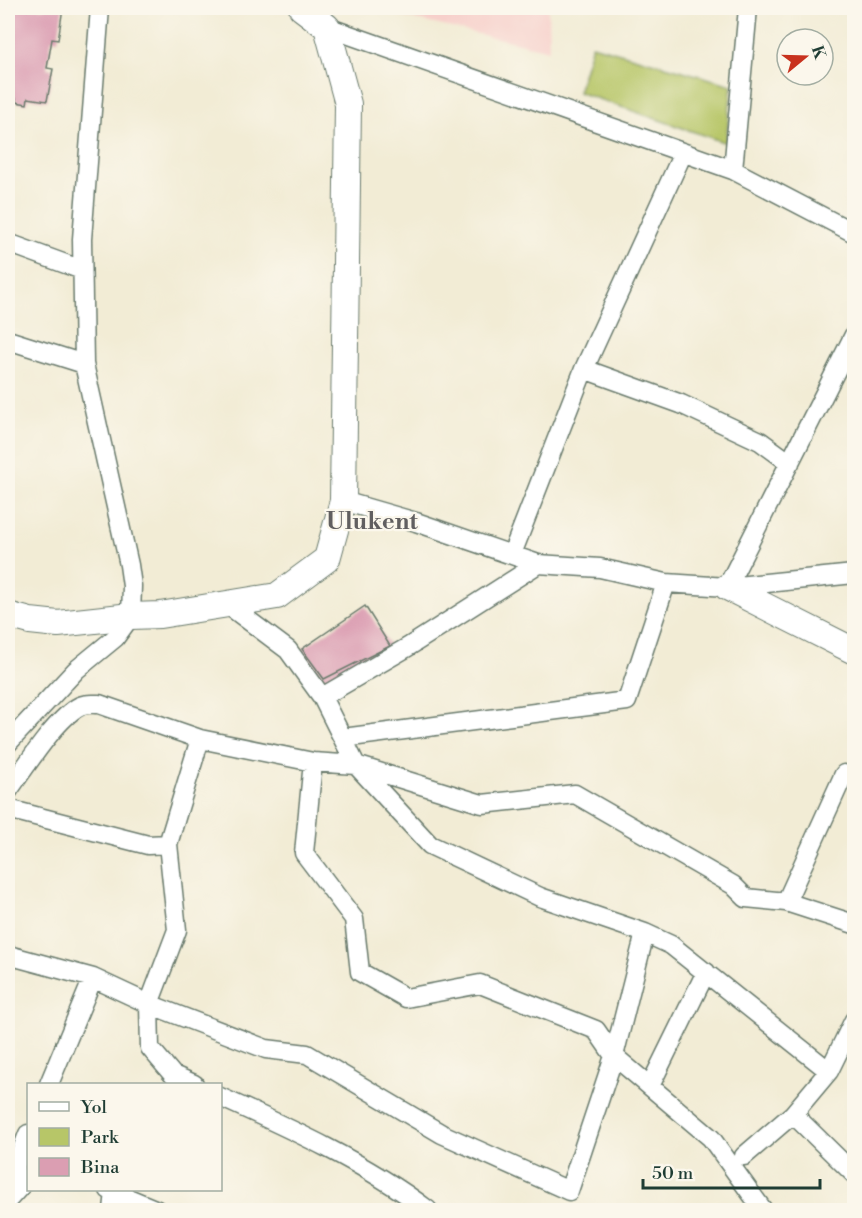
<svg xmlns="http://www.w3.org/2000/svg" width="862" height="1218" font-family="'Libre Bodoni',serif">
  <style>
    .built { fill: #f7d0cb }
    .green { fill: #b7c668; stroke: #6b824e; stroke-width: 1.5 }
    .building { fill: #db9eb2 }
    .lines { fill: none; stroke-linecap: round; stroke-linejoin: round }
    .street-casing { stroke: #697a6c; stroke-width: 21 }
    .secondary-casing { stroke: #697a6c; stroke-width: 28 }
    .street { stroke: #fff; stroke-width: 18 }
    .secondary { stroke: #fff; stroke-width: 26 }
    .labels { text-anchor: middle; stroke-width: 4.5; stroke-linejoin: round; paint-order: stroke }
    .quarter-label { font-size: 24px; font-weight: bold; fill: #615f60; stroke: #fbf7ec }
  </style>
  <rect width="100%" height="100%" fill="#fbf7ec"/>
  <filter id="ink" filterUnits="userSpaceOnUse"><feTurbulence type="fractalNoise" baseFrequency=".0167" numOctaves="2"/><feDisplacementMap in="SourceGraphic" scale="12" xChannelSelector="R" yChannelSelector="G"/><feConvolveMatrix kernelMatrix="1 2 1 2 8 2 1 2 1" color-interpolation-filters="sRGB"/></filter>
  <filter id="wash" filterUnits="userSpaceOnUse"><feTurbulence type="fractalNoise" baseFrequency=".008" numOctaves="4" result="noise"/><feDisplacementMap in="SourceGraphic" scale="24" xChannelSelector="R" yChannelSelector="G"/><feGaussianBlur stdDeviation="1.35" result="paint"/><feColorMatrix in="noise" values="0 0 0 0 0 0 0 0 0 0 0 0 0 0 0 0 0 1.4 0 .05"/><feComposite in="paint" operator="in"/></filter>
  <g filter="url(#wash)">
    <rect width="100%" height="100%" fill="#f2ecd5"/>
    <path class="built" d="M 364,8 L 548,8 L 549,50 Z"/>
    <path class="green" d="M 592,45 L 732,85 L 726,143 L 578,92 Z"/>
    <g id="blocks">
      <path class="building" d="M 8,8 L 63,8 L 58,40 L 52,39 L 47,68 L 53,69 L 47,101 L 28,98 L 27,104 L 16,102 L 16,99 L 8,98 Z
        M 365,606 L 390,646 L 324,679 L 302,649 Z"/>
    </g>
  </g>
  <g filter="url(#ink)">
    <use href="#blocks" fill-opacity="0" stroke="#697a6c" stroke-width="1.5"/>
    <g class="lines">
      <defs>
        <path id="street" d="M 327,27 L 733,170 L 854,233
          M 733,170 L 748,8
          M 8,243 L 82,270
          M 8,340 L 84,364
          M 584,369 L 681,404 L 760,441 L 790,463
          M 343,501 L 416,522 L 538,564 L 600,568 L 666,583 L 727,587 L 854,574
          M 512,554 L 584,369 L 683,153
          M 727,587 L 854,335
          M 228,605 L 288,650 L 322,697 L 356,765 L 482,804 L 575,794 L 733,885 L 746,898 L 786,902 L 854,924
          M 322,697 L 408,647 L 538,564
          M 343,738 L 627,701 L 666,583
          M 8,743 L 76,670 L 115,638 L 131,616 L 132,586 L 129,565 L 84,364 L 82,239 L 100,8
          M 313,762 L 304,853 L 354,919 L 360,972 L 406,998 L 480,984 L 596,1030 L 614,1056 L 711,1138 L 763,1210
          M 8,791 C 25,768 56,718 80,706 C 86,703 93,704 99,704 L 200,739 L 313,762 L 356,765 L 430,845 L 540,897 L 645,933 L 671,945 L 829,1071
          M 8,809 L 148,845 L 168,844
          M 786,902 L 844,774
          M 8,955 L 93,978 L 149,1004 L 266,1049 L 307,1054 L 442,1134 L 569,1191 L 614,1056 L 645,933
          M 49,1084 L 93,978
          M 194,1084 L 173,1075 L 150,1048 L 149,1004 L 177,930 L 168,844 L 200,739
          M 650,1086 L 706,972
          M 220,1097 C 291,1129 366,1163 428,1210
          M 793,1114 L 854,1174
          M 744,1156 L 793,1114 L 829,1071 L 854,1020
          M 8,1186 L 28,1134
          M 109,1190 L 157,1210
          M 8,1200 L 28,1178
          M 113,1210 L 115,1192"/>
        <path id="secondary" d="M 727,587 L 854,651
          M 8,615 L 30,621 L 58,624 L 131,616 L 160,615 L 277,596 L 327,559 L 343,501 L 348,104 L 327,27 L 302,8"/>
      </defs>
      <use href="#street" class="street-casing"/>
      <use href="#secondary" class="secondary-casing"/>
      <use href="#street" class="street"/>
      <use href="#secondary" class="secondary"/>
    </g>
  </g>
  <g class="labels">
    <g class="quarter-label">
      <text x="372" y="529">Ulukent</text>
    </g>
  </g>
  <rect width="862" height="1218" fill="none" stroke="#fbf7ec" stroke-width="30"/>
  <rect x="27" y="1083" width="195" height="108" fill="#fbf7ec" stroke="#a3ada2" stroke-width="1.5"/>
  <rect x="39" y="1102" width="30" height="9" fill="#ffffff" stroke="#a3ada2" stroke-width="1.5"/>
  <text x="81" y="1113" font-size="18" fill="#1f3d34">Yol</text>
  <rect x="39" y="1128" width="30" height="18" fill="#b7c668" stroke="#a3ada2" stroke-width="1.5"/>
  <text x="81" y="1143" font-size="18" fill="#1f3d34">Park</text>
  <rect x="39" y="1158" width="30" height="18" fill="#db9eb2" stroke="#a3ada2" stroke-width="1.5"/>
  <text x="81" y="1173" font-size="18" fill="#1f3d34">Bina</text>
  <g transform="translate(805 57) rotate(71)"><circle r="28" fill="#fbf7ec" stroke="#a3ada2" stroke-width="1.5"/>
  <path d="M0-4.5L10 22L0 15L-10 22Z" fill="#c8321e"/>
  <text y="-9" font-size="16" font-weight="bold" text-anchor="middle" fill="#1f3d34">K</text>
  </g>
  <path d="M643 1179v9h177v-9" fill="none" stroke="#1f3d34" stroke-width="3"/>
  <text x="652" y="1179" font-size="18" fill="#1f3d34" stroke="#fbf7ec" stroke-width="4.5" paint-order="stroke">50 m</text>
</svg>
